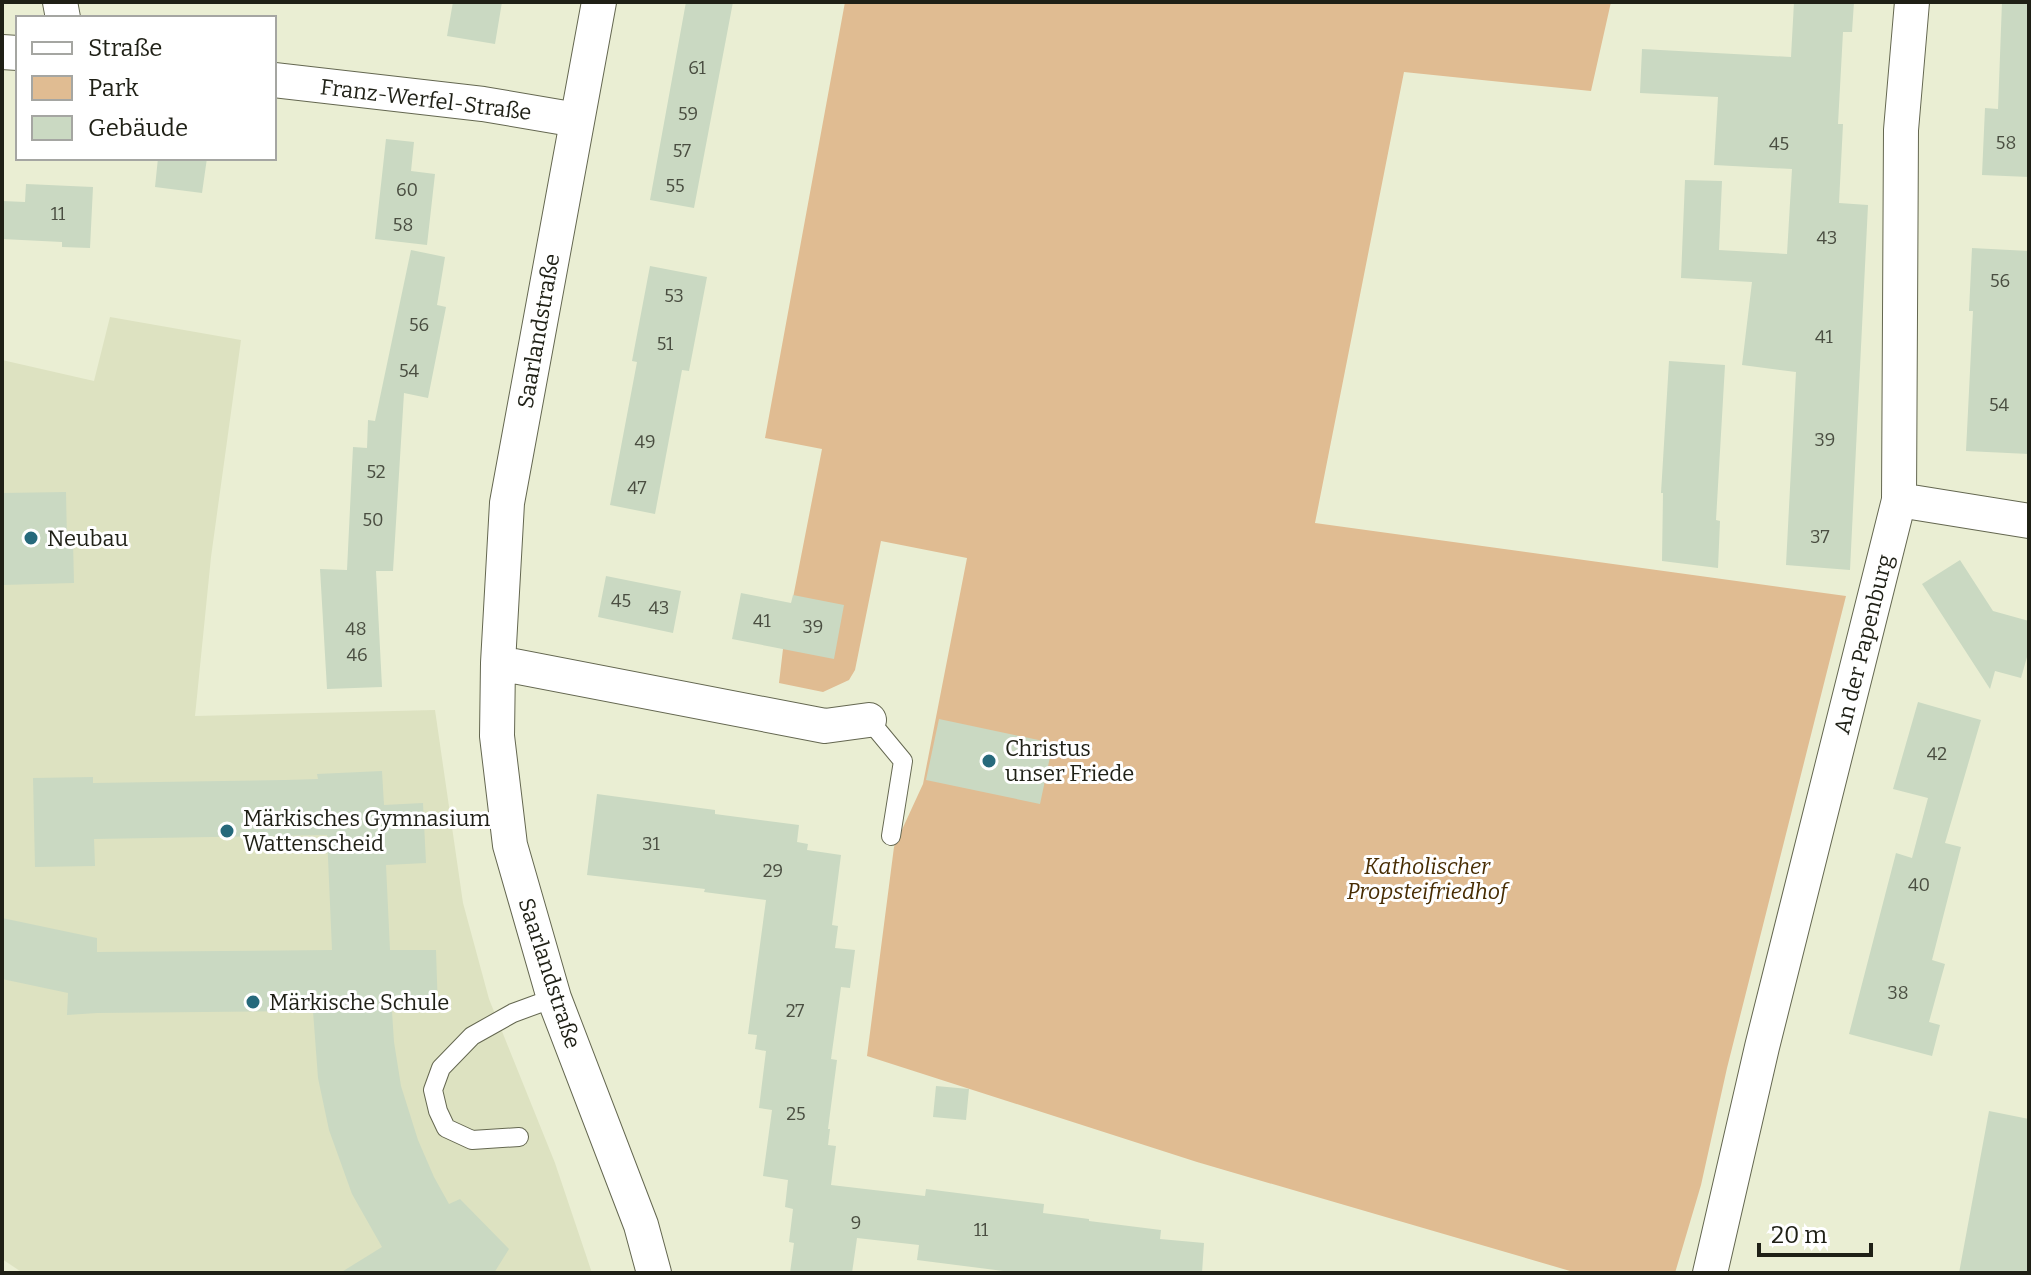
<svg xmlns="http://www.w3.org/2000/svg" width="2031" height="1275" font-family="Bitter,serif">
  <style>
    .built { fill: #dde2c1 }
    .green { fill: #e0bc92 }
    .building { fill: #cad9c2 }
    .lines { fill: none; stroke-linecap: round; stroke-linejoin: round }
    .lane-casing { stroke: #646750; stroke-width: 20 }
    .street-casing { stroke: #646750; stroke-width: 36 }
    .lane { stroke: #fff; stroke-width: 18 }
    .street { stroke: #fff; stroke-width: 34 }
    .poi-dot { fill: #26697b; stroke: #fff; stroke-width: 3 }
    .labels { text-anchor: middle; stroke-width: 6; stroke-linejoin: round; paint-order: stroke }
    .number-label { font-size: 18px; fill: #4a4e41 }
    .street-label { font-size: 22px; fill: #1f2016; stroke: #fff }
    .poi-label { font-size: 22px; fill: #1f2016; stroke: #fff; text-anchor: start }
    .park-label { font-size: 22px; font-style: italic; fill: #472c02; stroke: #fff }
  </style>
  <rect width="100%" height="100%" fill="#eaeed3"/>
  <path class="built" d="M 110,317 L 241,340 L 211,557 L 195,716 L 435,710 L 463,903 L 489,999 L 555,1163 L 592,1273 L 23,1273 L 2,1259 L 2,360 L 94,381 Z"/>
  <path class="green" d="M 845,2 L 1611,2 L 1591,91 L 1404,72 L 1315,523 L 1846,596 L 1727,1068 L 1701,1185 L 1675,1273 L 1577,1273 L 1197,1162 L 867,1056 L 894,847 L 923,784 L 967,558 L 881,541 L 855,670 L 849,680 L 823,692 L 779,683 L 783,649 L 822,449 L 765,438 Z"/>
  <path class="building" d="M 453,2 L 502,2 L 495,44 L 447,36 Z
    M 686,2 L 733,2 L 694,208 L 650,200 Z
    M 1794,2 L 1854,2 L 1852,32 L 1843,32 L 1838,124 L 1843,124 L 1839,203 L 1868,205 L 1850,570 L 1786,565 L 1796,372 L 1742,365 L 1752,282 L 1681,278 L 1685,180 L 1722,181 L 1719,250 L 1787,254 L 1792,169 L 1714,165 L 1718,97 L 1640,93 L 1642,49 L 1791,57 Z
    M 2002,2 L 2029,2 L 2029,177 L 1982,175 L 1985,108 L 1998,109 Z
    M 386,139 L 414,142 L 411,171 L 435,174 L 427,245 L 375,239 Z
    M 158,158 L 207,158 L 202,193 L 155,187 Z
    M 26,184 L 93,187 L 90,248 L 62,247 L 62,242 L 2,239 L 2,201 L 25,202 Z
    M 1972,248 L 2029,251 L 2029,454 L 1966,451 L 1973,311 L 1969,311 Z
    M 411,250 L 445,257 L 437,305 L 446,307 L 428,398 L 404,393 L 393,571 L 376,571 L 382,687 L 327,689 L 320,569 L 347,570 L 353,447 L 367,448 L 368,420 L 375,421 Z
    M 650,266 L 707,277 L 689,371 L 682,370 L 655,514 L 610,505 L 637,362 L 632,361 Z
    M 1669,361 L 1725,365 L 1716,520 L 1720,521 L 1718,568 L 1662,561 L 1663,493 L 1661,493 Z
    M 66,492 L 67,541 L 73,541 L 74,583 L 2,585 L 2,493 Z
    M 1960,560 L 1993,611 L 2029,621 L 2029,650 L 2021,678 L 1995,671 L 1990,689 L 1922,584 Z
    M 606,576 L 681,591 L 673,633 L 598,617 Z
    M 741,593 L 791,603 L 793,595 L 844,605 L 834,659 L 732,639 Z
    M 1918,702 L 1981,720 L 1945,843 L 1961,847 L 1932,960 L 1945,964 L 1929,1022 L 1940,1025 L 1932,1056 L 1849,1034 L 1896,853 L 1912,858 L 1928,798 L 1893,789 Z
    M 939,719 L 1053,743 L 1040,804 L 926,780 Z
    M 382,771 L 384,805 L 423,803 L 426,863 L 386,865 L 390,950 L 436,950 L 438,1011 L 392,1011 L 394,1042 L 401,1086 L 418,1140 L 434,1177 L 449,1204 L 460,1199 L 509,1249 L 494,1273 L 340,1273 L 382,1247 L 352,1194 L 329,1130 L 318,1078 L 313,1011 L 97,1013 L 67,1015 L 68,993 L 2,979 L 2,918 L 97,938 L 97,952 L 332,950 L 327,835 L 94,839 L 95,866 L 35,867 L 33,778 L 93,777 L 93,783 L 285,780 L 318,779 L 317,774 Z
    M 597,794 L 715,810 L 715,814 L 799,825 L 797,842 L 808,844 L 807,850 L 841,855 L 832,925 L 838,926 L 835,948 L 855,950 L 850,988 L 841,987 L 831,1059 L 837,1060 L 828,1129 L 830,1129 L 828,1145 L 836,1146 L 831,1185 L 925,1196 L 926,1189 L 1044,1204 L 1043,1213 L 1089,1219 L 1089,1221 L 1161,1230 L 1160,1239 L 1204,1243 L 1202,1273 L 1019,1273 L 917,1260 L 919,1245 L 857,1238 L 852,1273 L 790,1273 L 794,1243 L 789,1242 L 793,1209 L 785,1207 L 788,1180 L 763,1176 L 772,1110 L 759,1108 L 766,1051 L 755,1049 L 757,1035 L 748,1034 L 766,900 L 704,892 L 705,889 L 587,875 Z
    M 936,1086 L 969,1089 L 966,1120 L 933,1117 Z
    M 1989,1111 L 2029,1119 L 2029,1273 L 1959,1273 Z"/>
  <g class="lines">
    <defs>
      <path id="lane" d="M 869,720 L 903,761 L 891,836
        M 519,1137 L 472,1140 L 446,1128 L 438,1111 L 433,1090 L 441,1068 L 472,1036 L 513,1013 L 554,998"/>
      <path id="street" d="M 60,2 L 63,18
        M 599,2 L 507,503 L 498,663 L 497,736 L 510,845 L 554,998 L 641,1225 L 654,1273
        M 2,52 L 18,53
        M 274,80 L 483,104 L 577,120
        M 1899,500 L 2029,521
        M 498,663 L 825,726 L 869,720
        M 1710,1273 L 1762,1047 L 1899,500 L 1901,130 L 1912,2"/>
    </defs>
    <use href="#lane" class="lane-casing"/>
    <use href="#street" class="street-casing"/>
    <use href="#lane" class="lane"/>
    <use href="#street" class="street"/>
  </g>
  <g class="poi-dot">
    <circle cx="31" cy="538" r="8"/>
    <circle cx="989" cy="761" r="8"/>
    <circle cx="227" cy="831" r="8"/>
    <circle cx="253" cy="1002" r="8"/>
  </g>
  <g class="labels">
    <g class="number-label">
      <text x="697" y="74">61</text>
      <text x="688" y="120">59</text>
      <text x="2006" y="149">58</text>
      <text x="1779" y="150">45</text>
      <text x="682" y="157">57</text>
      <text x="675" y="192">55</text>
      <text x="407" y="196">60</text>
      <text x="58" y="220">11</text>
      <text x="403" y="231">58</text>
      <text x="1827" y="244">43</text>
      <text x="2000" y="287">56</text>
      <text x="674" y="302">53</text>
      <text x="419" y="331">56</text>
      <text x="1824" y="343">41</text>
      <text x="665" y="350">51</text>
      <text x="409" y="377">54</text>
      <text x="1999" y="411">54</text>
      <text x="1825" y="446">39</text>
      <text x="645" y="448">49</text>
      <text x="376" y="478">52</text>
      <text x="637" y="494">47</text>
      <text x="373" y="526">50</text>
      <text x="1820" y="543">37</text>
      <text x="621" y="607">45</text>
      <text x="659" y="614">43</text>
      <text x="762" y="627">41</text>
      <text x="813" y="633">39</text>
      <text x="356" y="635">48</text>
      <text x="357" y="661">46</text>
      <text x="1937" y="760">42</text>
      <text x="651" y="850">31</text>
      <text x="773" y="877">29</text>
      <text x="1919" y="891">40</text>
      <text x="1898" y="999">38</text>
      <text x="795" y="1017">27</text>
      <text x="796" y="1120">25</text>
      <text x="856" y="1229">9</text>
      <text x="981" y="1236">11</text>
    </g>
    <g class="street-label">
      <text transform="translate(426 99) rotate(7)" y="8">Franz-Werfel-Straße</text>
      <text transform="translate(538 331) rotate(-80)" y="8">Saarlandstraße</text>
      <text transform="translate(1863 644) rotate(-76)" y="8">An der Papenburg</text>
      <text transform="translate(550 973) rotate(72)" y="8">Saarlandstraße</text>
    </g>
    <g class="poi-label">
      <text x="47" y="546">Neubau</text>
      <text x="1005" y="756">Christus<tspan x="1005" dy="25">unser Friede</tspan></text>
      <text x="243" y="826">Märkisches Gymnasium<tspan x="243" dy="25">Wattenscheid</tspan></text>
      <text x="269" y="1010">Märkische Schule</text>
    </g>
    <g class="park-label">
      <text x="1427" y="874">Katholischer<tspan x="1427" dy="25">Propsteifriedhof</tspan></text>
    </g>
  </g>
  <rect width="2031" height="1275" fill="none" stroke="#1f2016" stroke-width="8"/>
  <rect x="16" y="16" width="260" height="144" fill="#ffffff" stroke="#a5a6a2" stroke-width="2"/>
  <rect x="32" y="42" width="40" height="12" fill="#ffffff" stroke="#a5a6a2" stroke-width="2"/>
  <text x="88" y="56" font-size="24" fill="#1f2016">Straße</text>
  <rect x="32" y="76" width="40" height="24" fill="#e0bc92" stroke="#a5a6a2" stroke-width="2"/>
  <text x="88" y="96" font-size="24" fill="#1f2016">Park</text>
  <rect x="32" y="116" width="40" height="24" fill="#cad9c2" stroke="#a5a6a2" stroke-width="2"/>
  <text x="88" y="136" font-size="24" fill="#1f2016">Gebäude</text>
  <path d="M1759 1243v12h112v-12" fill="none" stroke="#1f2016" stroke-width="4"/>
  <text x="1771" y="1243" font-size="24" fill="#1f2016" stroke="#ffffff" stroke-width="6" paint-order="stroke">20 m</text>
</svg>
